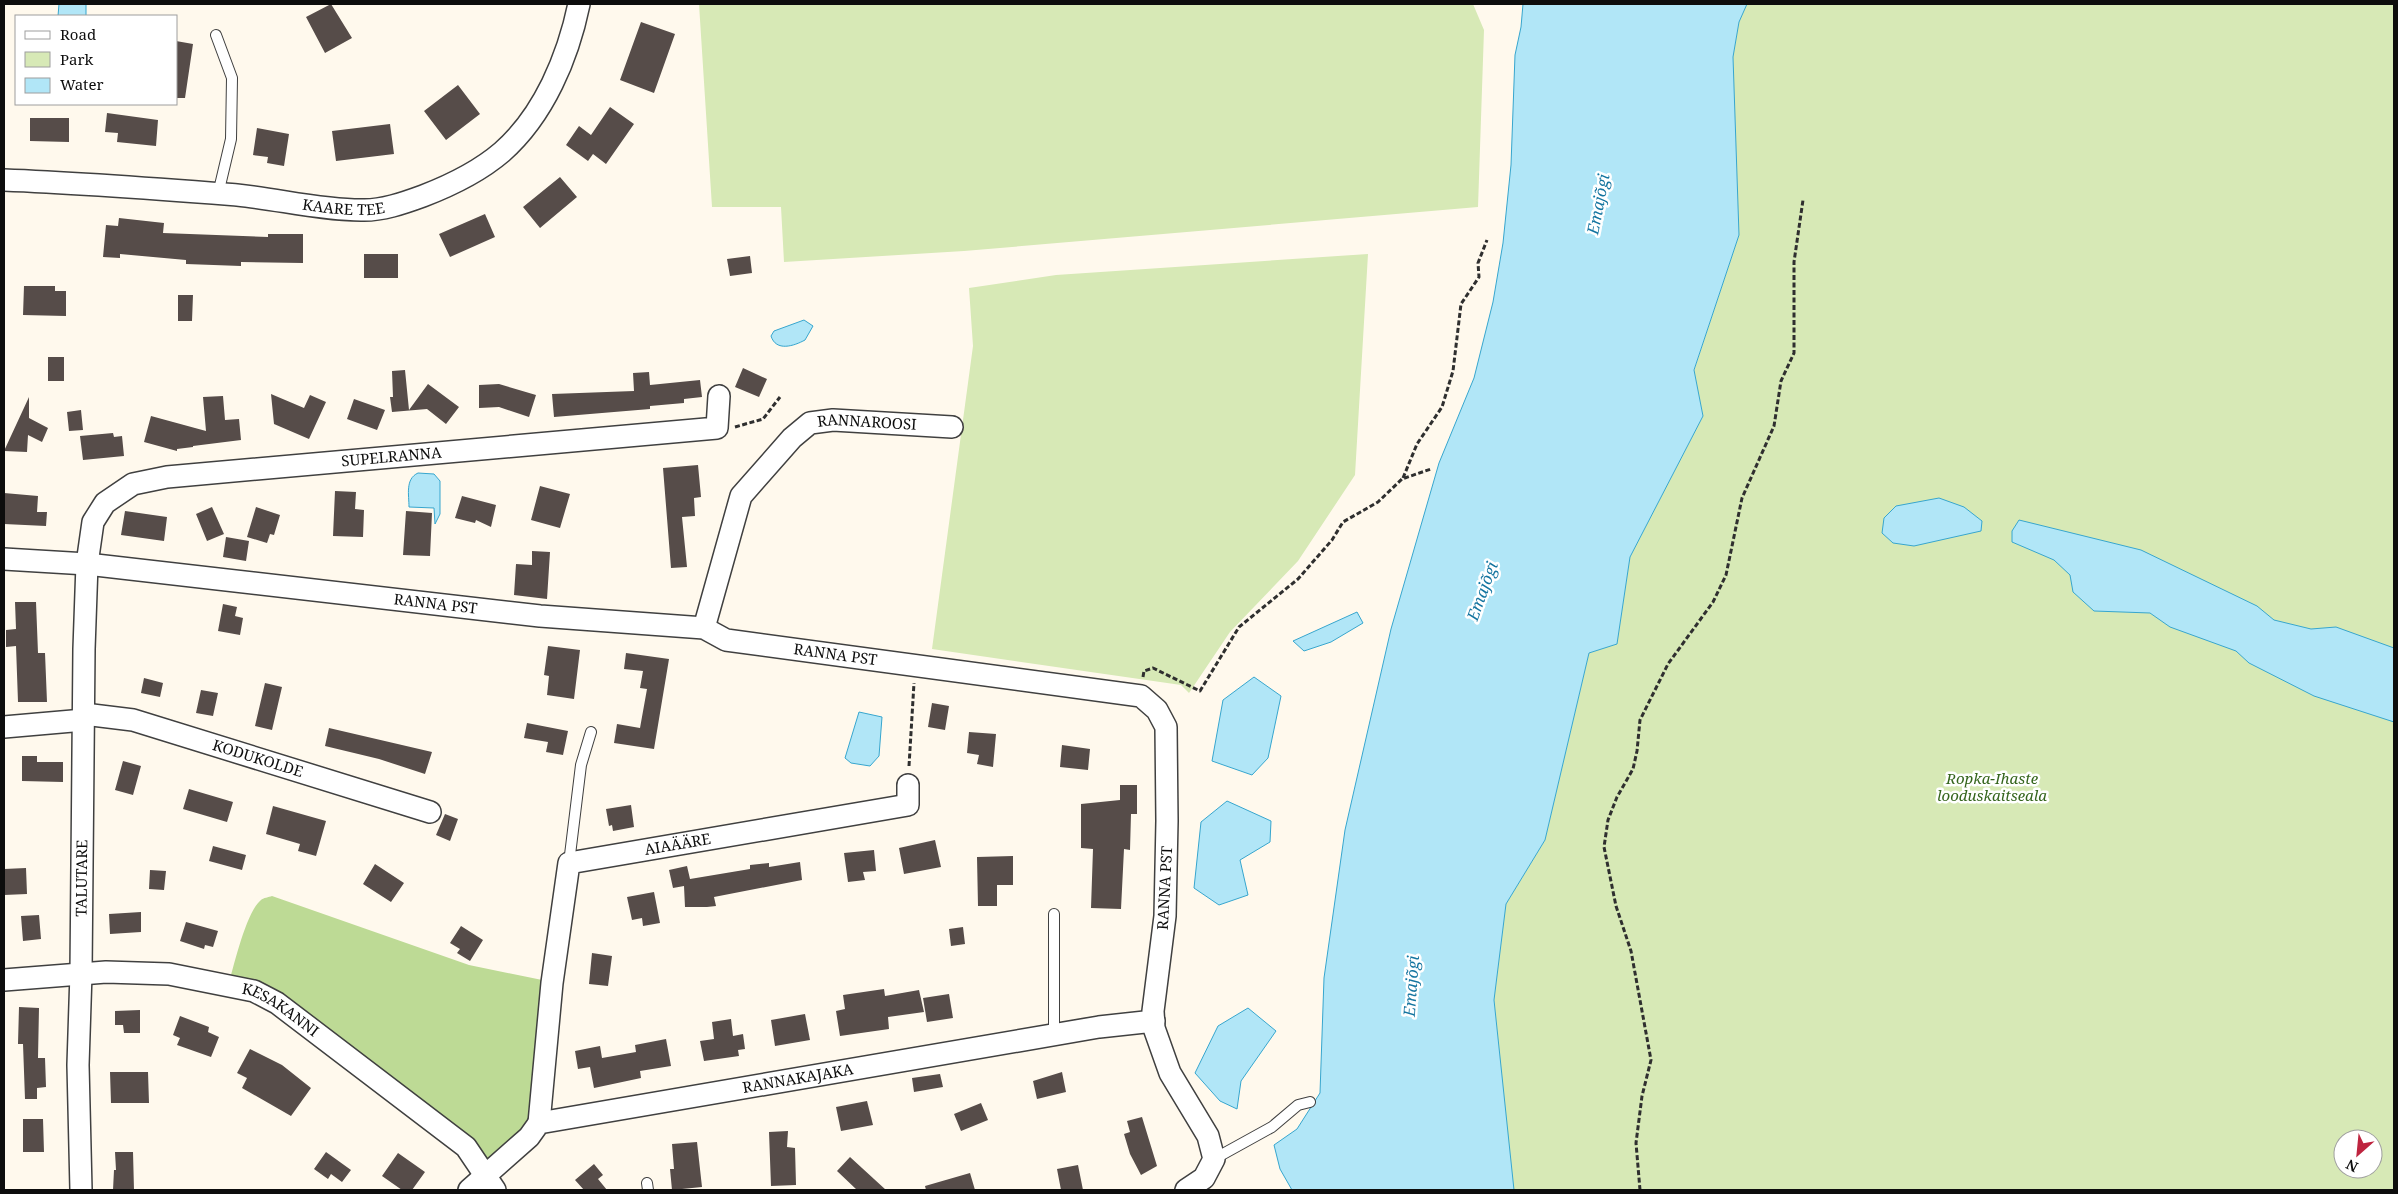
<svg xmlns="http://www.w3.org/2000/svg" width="2398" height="1194" font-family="'Noto Serif',serif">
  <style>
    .green { fill: #d7e9b6; fill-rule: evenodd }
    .forest { fill: #bdda95 }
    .water { fill: #b1e6f7; stroke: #37a6ce }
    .building { fill: #564c49 }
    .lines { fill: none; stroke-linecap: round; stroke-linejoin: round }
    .service-casing { stroke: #404040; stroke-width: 12 }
    .minor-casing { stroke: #404040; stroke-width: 24 }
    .path { stroke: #2f2f2f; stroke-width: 3; stroke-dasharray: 5 2.5; stroke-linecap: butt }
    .service { stroke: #fff; stroke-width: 10 }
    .minor { stroke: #fff; stroke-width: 21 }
    .labels { text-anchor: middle; stroke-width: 5; stroke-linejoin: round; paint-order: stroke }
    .street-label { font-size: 15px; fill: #0d0d0d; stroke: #fff }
    .park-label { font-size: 15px; font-style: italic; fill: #35651d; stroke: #fff }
    .water-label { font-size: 16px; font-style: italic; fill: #1575a0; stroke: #fff }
  </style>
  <rect width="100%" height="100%" fill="#fff9ed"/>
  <path class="green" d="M 699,4 L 1473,4 L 1484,30 L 1478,207 L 964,251 L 784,262 L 781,207 L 712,207 Z
    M 1747,4 L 2394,4 L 2394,1190 L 1514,1190 L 1513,1188 L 1494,1000 L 1506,904 L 1545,840 L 1589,653 L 1617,644 L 1630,557 L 1703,416 L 1694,371 L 1739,235 L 1733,57 L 1739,22 ZM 2343,1139 L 2373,1139 L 2373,1169 L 2343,1169 Z
    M 1368,254 L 1355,475 L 1298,561 L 1230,632 L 1189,693 L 1181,685 L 932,649 L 973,346 L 969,288 L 1056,275 Z"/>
  <path class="forest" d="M 272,896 L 469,965 L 552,982 L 538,1127 L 492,1170 L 362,1057 L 228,986 C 234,966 246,912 261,900 C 263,898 269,897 272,896 Z"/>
  <path class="water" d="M 59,4 L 86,4 L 86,16 L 58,16 Z
    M 1523,4 L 1747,4 L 1739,22 L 1733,57 L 1739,235 L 1694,370 L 1703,416 L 1630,557 L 1617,644 L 1589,653 L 1545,840 L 1506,904 L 1494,1000 L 1514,1190 L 1292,1190 L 1280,1169 L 1274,1145 L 1297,1129 L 1320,1093 L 1324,978 L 1345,830 L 1391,629 L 1439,463 L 1474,378 L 1493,302 L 1503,243 L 1511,165 L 1515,55 L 1521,27 Z
    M 804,320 L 813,326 L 805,340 C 794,346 776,352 771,336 L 774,331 Z
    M 418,473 L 434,474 L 440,481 L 440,514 L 435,524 L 434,508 L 409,507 C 409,495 405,479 418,473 Z
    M 1939,498 L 1964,507 L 1982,521 L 1981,531 L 1914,546 L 1893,543 L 1882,533 L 1884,518 L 1896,506 Z
    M 2019,520 L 2141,550 L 2257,606 L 2274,620 L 2311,629 L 2336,627 L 2394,648 L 2394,722 L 2314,696 L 2249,663 L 2236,651 L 2170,627 L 2150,613 L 2094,611 L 2073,592 L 2070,575 L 2054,560 L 2012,542 L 2012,531 Z
    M 1357,612 L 1363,623 L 1331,642 L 1304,651 L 1293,641 Z
    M 1254,677 L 1281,696 L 1268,758 L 1252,775 L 1212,761 L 1223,700 Z
    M 859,712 L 882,717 L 879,756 L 870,766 L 851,763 L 845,758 Z
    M 1227,801 L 1271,821 L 1270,842 L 1240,860 L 1248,895 L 1219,905 L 1194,888 L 1201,822 Z
    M 1248,1008 L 1276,1031 L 1241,1081 L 1237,1109 L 1220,1101 L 1195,1073 L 1218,1026 Z"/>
  <path class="building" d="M 331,4 L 352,38 L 325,53 L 306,17 Z
    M 641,22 L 675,34 L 654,93 L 620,80 Z
    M 176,41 L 193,44 L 185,98 L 176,98 Z
    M 458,85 L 480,114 L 446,140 L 424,111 Z
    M 610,107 L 634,124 L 606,164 L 593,154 L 588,161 L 566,145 L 579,126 L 591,135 Z
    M 107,113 L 158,120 L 156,146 L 117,142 L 118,133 L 105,132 Z
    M 30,118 L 69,118 L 69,142 L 30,141 Z
    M 390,124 L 394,154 L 336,161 L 332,131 Z
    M 257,128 L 289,134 L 284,166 L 267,163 L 268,157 L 253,155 Z
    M 560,177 L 577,197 L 540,228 L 523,207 Z
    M 485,214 L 495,237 L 450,257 L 439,234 Z
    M 119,218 L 164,223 L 163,233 L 268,237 L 268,234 L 303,234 L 303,263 L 241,262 L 241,266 L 186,264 L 186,260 L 120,254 L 120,258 L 103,257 L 106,225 L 118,226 Z
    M 364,254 L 398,254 L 398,278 L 364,278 Z
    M 750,256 L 752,273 L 730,276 L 727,259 Z
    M 24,286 L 55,286 L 55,291 L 66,291 L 66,316 L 23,315 Z
    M 178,295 L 193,295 L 192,321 L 178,321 Z
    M 48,357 L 64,357 L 64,381 L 48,381 Z
    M 743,368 L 767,379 L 759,397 L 735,387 Z
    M 405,370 L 409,410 L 428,384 L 459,407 L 446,424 L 427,409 L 392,412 L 390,397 L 393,397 L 392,371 Z
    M 649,372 L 650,385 L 700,380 L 702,397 L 684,399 L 684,403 L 650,406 L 650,409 L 554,417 L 552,394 L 634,391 L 633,373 Z
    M 499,384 L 536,395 L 529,417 L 499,407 L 479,408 L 479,385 Z
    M 271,394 L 304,408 L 310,395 L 326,402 L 309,439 L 274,424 Z
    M 223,396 L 225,420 L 239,419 L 241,440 L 193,446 L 193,447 L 177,449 L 177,451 L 144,442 L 151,416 L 206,431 L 203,397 Z
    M 29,397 L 29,418 L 48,428 L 42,442 L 28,435 L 27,452 L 4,451 Z
    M 354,399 L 385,410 L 377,430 L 347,419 Z
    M 81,410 L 83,430 L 69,431 L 67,412 Z
    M 113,433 L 114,437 L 122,436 L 124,456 L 83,460 L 80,436 Z
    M 698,465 L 701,497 L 694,498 L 695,516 L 682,517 L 687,567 L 671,568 L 663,468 Z
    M 540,486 L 570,494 L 560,528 L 531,520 Z
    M 335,491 L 356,492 L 355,509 L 364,510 L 363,537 L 333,536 Z
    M 4,493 L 38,496 L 37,512 L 47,512 L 46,526 L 4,524 Z
    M 462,496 L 496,505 L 491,527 L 476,520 L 475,523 L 455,518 Z
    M 212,507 L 224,534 L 207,541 L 196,514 Z
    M 256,507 L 280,515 L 274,535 L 270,534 L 267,543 L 247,537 Z
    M 125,511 L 167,517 L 164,541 L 121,535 Z
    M 406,511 L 432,513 L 430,556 L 403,555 Z
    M 226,537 L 249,541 L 246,561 L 223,557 Z
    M 532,551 L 550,552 L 547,599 L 514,595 L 516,564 L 532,565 Z
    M 15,602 L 36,602 L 38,653 L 45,653 L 47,702 L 18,702 L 16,646 L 6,647 L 6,630 L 16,629 Z
    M 223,604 L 237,607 L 235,616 L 243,618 L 240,635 L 218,631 Z
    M 548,646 L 580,650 L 574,699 L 547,695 L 549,676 L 544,675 Z
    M 626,653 L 669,659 L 654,749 L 614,743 L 617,724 L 640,728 L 647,689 L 640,688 L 643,671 L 624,669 Z
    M 144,678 L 163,683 L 160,697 L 141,693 Z
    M 265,683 L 282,687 L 272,730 L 255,726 Z
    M 201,690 L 218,693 L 213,716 L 196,713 Z
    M 932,703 L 949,706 L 945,730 L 928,727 Z
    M 527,723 L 568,731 L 563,755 L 546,752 L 548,742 L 524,738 Z
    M 329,728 L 432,752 L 425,774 L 379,759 L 325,746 Z
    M 969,732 L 996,734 L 993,767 L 977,764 L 979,755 L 967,753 Z
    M 1062,745 L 1090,749 L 1088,770 L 1060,767 Z
    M 22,756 L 37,756 L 37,762 L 63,762 L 63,782 L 22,781 Z
    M 123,761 L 141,766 L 133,795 L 115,790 Z
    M 1120,785 L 1137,785 L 1137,814 L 1131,814 L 1130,850 L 1124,849 L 1121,909 L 1091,908 L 1093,849 L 1081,848 L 1081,804 L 1120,800 Z
    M 189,789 L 233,802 L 227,822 L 183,809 Z
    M 631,805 L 634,827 L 613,831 L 612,825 L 609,826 L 606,809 Z
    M 273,806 L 326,821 L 316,856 L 298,851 L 300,844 L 266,834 Z
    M 445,814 L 458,819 L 450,841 L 436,835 Z
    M 935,840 L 941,867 L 904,874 L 899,848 Z
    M 213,846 L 246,855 L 242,870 L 209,861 Z
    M 874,850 L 876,871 L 863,872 L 865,880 L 848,882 L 844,853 Z
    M 1013,856 L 1013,885 L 997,885 L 997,906 L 978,906 L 977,857 Z
    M 800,862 L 802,880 L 714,897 L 716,906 L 707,907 L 685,907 L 684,886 L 673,888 L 669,870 L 687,866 L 690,879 L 750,869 L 750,865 L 769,863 L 769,867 Z
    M 375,864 L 404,883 L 391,902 L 363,884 Z
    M 26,868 L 27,894 L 4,895 L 4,869 Z
    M 150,870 L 166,871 L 164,890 L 149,889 Z
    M 654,892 L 660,923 L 643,926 L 642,918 L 632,920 L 627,897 Z
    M 141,912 L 141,932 L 110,934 L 109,914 Z
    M 39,915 L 41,939 L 23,941 L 21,916 Z
    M 186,922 L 218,931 L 213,947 L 205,945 L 204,949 L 180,941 Z
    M 461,926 L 483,940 L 470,961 L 457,953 L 460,949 L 450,943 Z
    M 963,927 L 965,944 L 951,946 L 949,929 Z
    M 592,953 L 612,956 L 608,986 L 589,984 Z
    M 884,989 L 885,996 L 919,990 L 924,1012 L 888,1017 L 889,1029 L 840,1036 L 836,1011 L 845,1009 L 843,995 Z
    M 949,994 L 953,1018 L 927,1022 L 923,998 Z
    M 19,1007 L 39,1008 L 38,1058 L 45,1058 L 46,1087 L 37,1088 L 37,1099 L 25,1099 L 23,1044 L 18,1044 Z
    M 140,1010 L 140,1033 L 124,1033 L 123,1025 L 115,1025 L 115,1011 Z
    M 805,1014 L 810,1040 L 775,1046 L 771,1020 Z
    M 180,1016 L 209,1027 L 208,1032 L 219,1037 L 211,1057 L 177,1045 L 180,1038 L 173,1035 Z
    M 731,1019 L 733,1036 L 743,1034 L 745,1049 L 738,1050 L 739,1056 L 704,1061 L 700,1041 L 714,1039 L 712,1022 Z
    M 666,1039 L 671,1066 L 640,1071 L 641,1078 L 594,1088 L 590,1067 L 578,1069 L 575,1051 L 600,1046 L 602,1058 L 636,1052 L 635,1045 Z
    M 250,1049 L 282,1065 L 311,1088 L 291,1116 L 242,1088 L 247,1078 L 237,1073 Z
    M 110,1072 L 148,1072 L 149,1103 L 111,1103 Z
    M 1062,1072 L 1066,1092 L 1037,1099 L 1033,1081 Z
    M 940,1074 L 943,1087 L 914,1092 L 912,1078 Z
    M 867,1101 L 873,1125 L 841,1131 L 836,1107 Z
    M 981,1103 L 988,1120 L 961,1131 L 954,1114 Z
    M 1142,1117 L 1157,1166 L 1141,1175 L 1130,1154 L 1124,1134 L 1130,1132 L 1127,1121 Z
    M 23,1119 L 43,1119 L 44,1152 L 23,1152 Z
    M 788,1131 L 787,1147 L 795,1148 L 796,1185 L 771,1186 L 769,1132 Z
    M 697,1142 L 702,1187 L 672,1190 L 670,1169 L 674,1169 L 672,1144 Z
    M 115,1152 L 133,1152 L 134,1190 L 113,1190 L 114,1170 L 116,1170 Z
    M 326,1152 L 351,1170 L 342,1182 L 331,1174 L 328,1179 L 314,1169 Z
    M 398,1153 L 425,1172 L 412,1190 L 402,1190 L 382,1176 Z
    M 850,1157 L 886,1190 L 857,1190 L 837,1171 Z
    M 594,1164 L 603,1175 L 598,1179 L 607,1190 L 584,1190 L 575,1180 Z
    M 1078,1165 L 1083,1190 L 1061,1190 L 1057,1169 Z
    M 970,1173 L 975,1190 L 926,1190 L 925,1186 Z"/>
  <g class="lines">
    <defs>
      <path id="service" d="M 216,35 L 232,78 L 231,139 L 218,194
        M 569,863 L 581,765 L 591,732
        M 1054,914 L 1054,1035
        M 1214,1159 L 1272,1127 L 1298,1105 L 1310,1102
        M 647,1183 L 648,1190"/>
      <g id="minor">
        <path id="s1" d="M 4,180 C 82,183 159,189 237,195 C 278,199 320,210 361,210 C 381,211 404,203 423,196 C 449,186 481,170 502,152 C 544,115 568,57 579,4"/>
        <path id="s2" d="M 4,559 L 87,564 L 540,616 L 704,628 L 726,640 L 1141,696 L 1157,710 L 1166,727 L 1167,821 L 1165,916 L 1153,1011 L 1154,1028 L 1170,1073 L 1208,1136 L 1214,1159 L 1204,1178 L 1186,1190"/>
        <path id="s3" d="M 704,628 L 741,496 L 792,438 L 810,423 L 833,420 L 952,427"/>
        <path id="s4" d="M 84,714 L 133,720 L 430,812"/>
        <path d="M 4,727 L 84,720"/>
        <path id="s5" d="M 4,980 L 106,972 L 169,974 L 254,991 L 277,1003 L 466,1147 L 495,1190"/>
        <path id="s6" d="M 539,1123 L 552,983 L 569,863 L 908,805 L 908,785"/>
        <path id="s7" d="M 81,1190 L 78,1065 L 81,973 L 84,649 L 87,564 L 93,522 L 105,503 L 133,484 L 167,477 L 717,428 L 719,396"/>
        <path id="s8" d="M 469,1190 L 529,1137 L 539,1123 L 1099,1027 L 1154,1021"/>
      </g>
    </defs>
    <use href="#service" class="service-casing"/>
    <use href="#minor" class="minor-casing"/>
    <path class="path" d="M 735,427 L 763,419 L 780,397
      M 1403,478 L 1417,444 L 1442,407 L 1453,371 L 1461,304 L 1479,277 L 1478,263 L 1487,240
      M 1143,677 L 1144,671 L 1153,668 L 1200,691 L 1239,627 L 1298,579 L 1332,540 L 1343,522 L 1378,502 L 1402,479 L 1431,469
      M 909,766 L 914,683
      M 1640,1190 L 1636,1143 L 1642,1096 L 1651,1060 L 1631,951 L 1616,906 L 1604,847 L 1608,820 L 1617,797 L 1633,769 L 1637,751 L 1640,720 L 1668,664 L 1713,602 L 1726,575 L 1742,498 L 1774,426 L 1781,381 L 1794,353 L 1794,262 L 1803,200"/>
    <use href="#service" class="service"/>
    <use href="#minor" class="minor"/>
  </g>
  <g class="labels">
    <g class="street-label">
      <text dy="5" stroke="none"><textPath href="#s1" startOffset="341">KAARE TEE</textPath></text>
      <text dy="5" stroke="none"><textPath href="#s3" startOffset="295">RANNAROOSI</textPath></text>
      <text dy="5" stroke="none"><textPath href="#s7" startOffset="985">SUPELRANNA</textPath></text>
      <text dy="5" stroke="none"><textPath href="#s2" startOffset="434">RANNA PST</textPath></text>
      <text dy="5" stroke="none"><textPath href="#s2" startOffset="839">RANNA PST</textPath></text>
      <text dy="5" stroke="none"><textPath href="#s4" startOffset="180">KODUKOLDE</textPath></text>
      <text dy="5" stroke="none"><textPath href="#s6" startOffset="372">AIAÄÄRE</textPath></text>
      <text dy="5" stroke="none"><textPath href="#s7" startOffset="312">TALUTARE</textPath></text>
      <text transform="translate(1165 888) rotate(-87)" y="5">RANNA PST</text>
      <text dy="5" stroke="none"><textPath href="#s5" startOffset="284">KESAKANNI</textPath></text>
      <text dy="5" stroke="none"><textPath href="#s8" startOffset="360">RANNAKAJAKA</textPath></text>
    </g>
    <g class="park-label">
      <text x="1992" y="784">Ropka-Ihaste<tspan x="1992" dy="17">looduskaitseala</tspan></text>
    </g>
    <g class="water-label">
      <text transform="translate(1598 204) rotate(-79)" y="6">Emajõgi</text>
      <text transform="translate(1482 591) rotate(-70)" y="6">Emajõgi</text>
      <text transform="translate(1411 986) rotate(-86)" y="6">Emajõgi</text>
    </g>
  </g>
  <rect width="2398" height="1194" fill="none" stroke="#0d0d0d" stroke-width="10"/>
  <rect x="15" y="15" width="162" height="90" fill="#ffffff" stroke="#9e9e9e"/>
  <rect x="25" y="31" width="25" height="8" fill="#ffffff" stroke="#9e9e9e"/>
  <text x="60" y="40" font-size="15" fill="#0d0d0d">Road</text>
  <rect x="25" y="52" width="25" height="15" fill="#d7e9b6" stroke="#9e9e9e"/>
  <text x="60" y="65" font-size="15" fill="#0d0d0d">Park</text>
  <rect x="25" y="78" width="25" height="15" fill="#b1e6f7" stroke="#9e9e9e"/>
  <text x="60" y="90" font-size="15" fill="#0d0d0d">Water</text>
  <g transform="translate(2358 1154) rotate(207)"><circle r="24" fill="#ffffff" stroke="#9e9e9e"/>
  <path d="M0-4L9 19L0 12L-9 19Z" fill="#be243f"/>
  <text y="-8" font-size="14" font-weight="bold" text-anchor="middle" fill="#0d0d0d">N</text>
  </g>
</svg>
